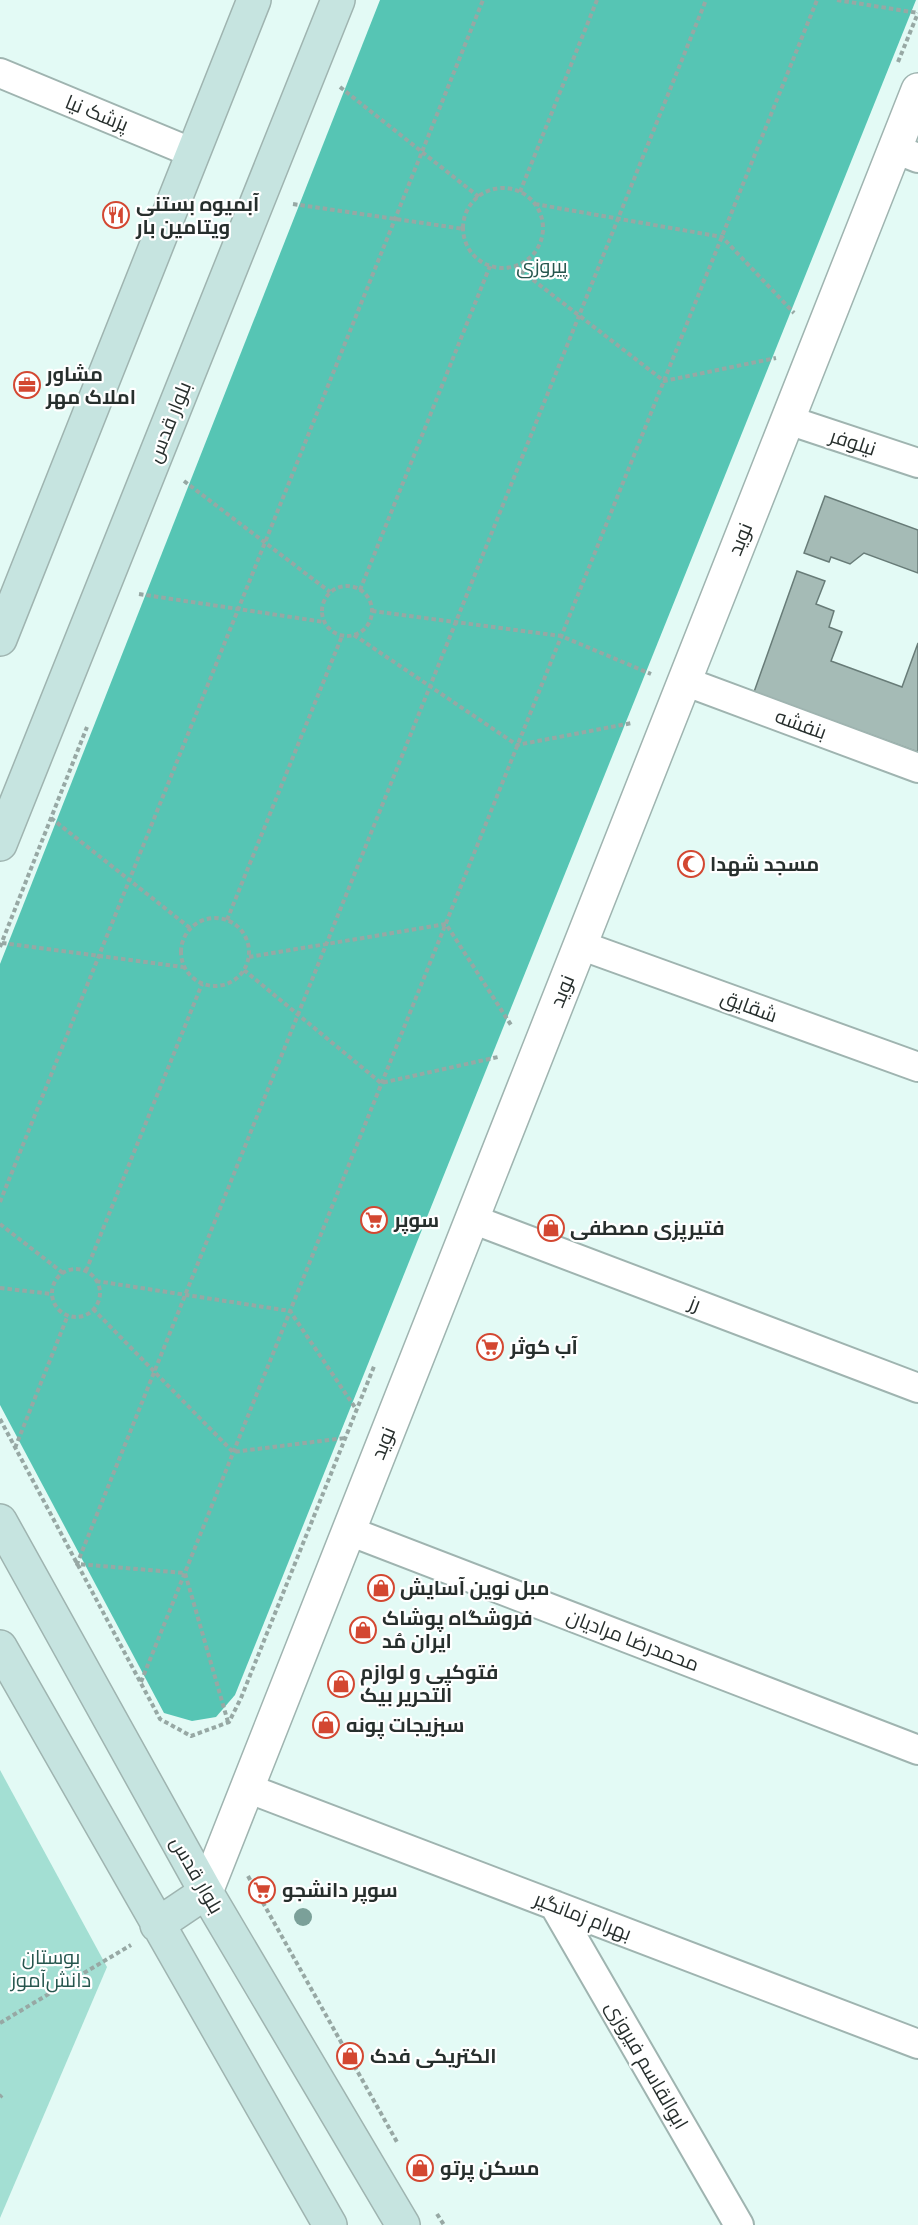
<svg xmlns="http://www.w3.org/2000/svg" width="918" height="2225" font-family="Cabin,Cairo,sans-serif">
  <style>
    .green { fill: #a3dfd3 }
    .forest { fill: #56c5b4 }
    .building { fill: #a5bbb6; stroke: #687c78; stroke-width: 1.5 }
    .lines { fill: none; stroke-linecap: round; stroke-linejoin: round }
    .minor-casing { stroke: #9fb4b0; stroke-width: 32 }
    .tertiary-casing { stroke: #9fb4b0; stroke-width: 36 }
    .secondary-casing { stroke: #9fb4b0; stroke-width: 36 }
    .path { stroke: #97a8a4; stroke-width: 4; stroke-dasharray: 4.5 3; stroke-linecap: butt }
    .minor { stroke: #fff; stroke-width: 28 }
    .tertiary { stroke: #fff; stroke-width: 33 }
    .secondary { stroke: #c6e4e0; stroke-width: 33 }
    .tree { fill: #7ba099 }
    .labels { text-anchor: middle; stroke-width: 4.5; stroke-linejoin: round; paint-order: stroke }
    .street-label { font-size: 20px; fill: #272f2d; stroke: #fff }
    .poi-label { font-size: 20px; font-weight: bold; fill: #272f2d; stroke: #fff; text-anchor: start }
    .park-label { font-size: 20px; fill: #26564e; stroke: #fff }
  </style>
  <rect width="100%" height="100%" fill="#e3faf5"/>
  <path class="green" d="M 0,1770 L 107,1967 L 0,2218 Z"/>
  <path class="forest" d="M 380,0 L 916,0 L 235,1695 L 216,1717 L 192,1721 L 164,1713 L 0,1405 L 0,964 Z"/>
  <path class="building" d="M 825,496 L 918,530 L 918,573 L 864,553 L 850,564 L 831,557 L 829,562 L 804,553 Z
    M 797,571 L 825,581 L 816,604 L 834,611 L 829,627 L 842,632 L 831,661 L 902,687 L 918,643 L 918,752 L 754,692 Z"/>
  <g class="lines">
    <defs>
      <path id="minor" d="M 0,73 L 193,153
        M 895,149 L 918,158
        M 788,420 L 918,463
        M 684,681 L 918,768
        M 580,945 L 918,1067
        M 472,1219 L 918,1388
        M 349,1531 L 918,1750
        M 247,1788 L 918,2044
        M 554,1905 L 739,2225"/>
      <path id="tertiary" d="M 206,1892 L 918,90"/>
      <path id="secondary" d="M 0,639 L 254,0
        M 0,844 L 338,0
        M 0,1521 L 206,1892 L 403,2225
        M 0,1647 L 330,2225
        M 157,1925 L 206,1892"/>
    </defs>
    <use href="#minor" class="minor-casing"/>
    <use href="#tertiary" class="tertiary-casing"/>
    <use href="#secondary" class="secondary-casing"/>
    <path class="path" d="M 837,0 L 918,13
      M 898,62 L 918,13
      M 340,87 L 479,197
      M463 228a40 40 0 1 1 80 0a40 40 0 1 1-80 0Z
      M 520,192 L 597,0
      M 293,204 L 464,229
      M 535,204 L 722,237 L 794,313
      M 515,266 L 664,381 L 776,358
      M 184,481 L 330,592
      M322 611a25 25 0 1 1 50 0a25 25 0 1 1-50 0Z
      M 360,590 L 490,266
      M 139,594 L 324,622
      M 372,611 L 561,636 L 651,674
      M 354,635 L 517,745 L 632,723
      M 51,818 L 190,928
      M181 952a34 34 0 1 1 68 0a34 34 0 1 1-68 0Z
      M 227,920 L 342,636
      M 2,943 L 183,967
      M 0,947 L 87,727
      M 249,957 L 446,924 L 511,1025
      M 244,970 L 381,1083 L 498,1057
      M 0,1202 L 483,0
      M 0,1224 L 63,1273
      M52 1293a24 24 0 1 1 48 0a24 24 0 1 1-48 0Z
      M 86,1271 L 202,984
      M 96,1281 L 290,1311 L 356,1409
      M 0,1288 L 52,1294
      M 93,1309 L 233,1452 L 345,1438
      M 0,1419 L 160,1719 L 191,1736 L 229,1722 L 241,1698 L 375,1364
      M 15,1448 L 68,1315
      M 141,1682 L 817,0
      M 228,1722 L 185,1573 L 77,1564 L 706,0
      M 248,1876 L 397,2142
      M 0,2023 L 131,1945
      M 0,2097 L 2,2095
      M 437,2214 L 444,2225"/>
    <use href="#minor" class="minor"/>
    <use href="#tertiary" class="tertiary"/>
    <use href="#secondary" class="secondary"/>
  </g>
  <circle class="tree" cx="303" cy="1917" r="9"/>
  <defs>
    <symbol id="restaurant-ring" viewBox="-11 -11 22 22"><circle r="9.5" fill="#fff" stroke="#d34731" stroke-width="1.5"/><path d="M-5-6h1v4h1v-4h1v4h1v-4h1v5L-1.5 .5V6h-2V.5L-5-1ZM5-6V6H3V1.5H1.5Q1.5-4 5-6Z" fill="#d34731"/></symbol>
    <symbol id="office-ring" viewBox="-11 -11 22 22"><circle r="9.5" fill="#fff" stroke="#d34731" stroke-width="1.5"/><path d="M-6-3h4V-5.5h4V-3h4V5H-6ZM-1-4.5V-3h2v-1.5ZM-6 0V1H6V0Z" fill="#d34731"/></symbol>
    <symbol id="mosque-ring" viewBox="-11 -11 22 22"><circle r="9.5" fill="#fff" stroke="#d34731" stroke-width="1.5"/><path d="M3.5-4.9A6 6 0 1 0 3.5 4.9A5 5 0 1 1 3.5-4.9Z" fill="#d34731"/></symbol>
    <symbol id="supermarket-ring" viewBox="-11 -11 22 22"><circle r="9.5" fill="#fff" stroke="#d34731" stroke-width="1.5"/><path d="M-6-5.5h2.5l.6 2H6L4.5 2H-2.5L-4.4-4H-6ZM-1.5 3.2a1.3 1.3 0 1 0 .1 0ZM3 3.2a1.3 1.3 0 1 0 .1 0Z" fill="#d34731"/></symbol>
    <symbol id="shop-ring" viewBox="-11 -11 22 22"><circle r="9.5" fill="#fff" stroke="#d34731" stroke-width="1.5"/><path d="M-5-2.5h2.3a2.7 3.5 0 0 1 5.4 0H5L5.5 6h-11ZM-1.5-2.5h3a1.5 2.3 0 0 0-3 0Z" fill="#d34731"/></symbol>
  </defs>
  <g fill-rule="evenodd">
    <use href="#restaurant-ring" x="101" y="200" width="30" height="30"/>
    <use href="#office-ring" x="12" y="370" width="30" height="30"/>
    <use href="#mosque-ring" x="676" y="849" width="30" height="30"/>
    <use href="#supermarket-ring" x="359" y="1205" width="30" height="30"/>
    <use href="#shop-ring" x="536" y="1213" width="30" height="30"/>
    <use href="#supermarket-ring" x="475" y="1332" width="30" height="30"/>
    <use href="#shop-ring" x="366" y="1573" width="30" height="30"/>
    <use href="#shop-ring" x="348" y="1615" width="30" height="30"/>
    <use href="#shop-ring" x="326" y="1669" width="30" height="30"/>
    <use href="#shop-ring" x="311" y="1710" width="30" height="30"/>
    <use href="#supermarket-ring" x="247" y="1875" width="30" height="30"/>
    <use href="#shop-ring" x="335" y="2041" width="30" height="30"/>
    <use href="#shop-ring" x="405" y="2153" width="30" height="30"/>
  </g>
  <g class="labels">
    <g class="street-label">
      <text transform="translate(97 113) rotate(22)" y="7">پزشک نیا</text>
      <text transform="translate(169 422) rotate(-68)" y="7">بلوار قدس</text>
      <text transform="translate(853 442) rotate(18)" y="7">نیلوفر</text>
      <text transform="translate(740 539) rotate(-68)" y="7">نوید</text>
      <text transform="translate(801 724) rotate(20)" y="7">بنفشه</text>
      <text transform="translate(562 991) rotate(-68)" y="7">نوید</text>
      <text transform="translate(749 1006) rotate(20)" y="7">شقایق</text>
      <text transform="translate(695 1303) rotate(21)" y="7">رز</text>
      <text transform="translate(383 1443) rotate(-68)" y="7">نوید</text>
      <text transform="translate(633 1640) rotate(21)" y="7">محمدرضا مرادیان</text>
      <text transform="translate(197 1875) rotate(60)" y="7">بلوار قدس</text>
      <text transform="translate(583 1916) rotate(21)" y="7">بهرام زمانگیر</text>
      <text transform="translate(647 2065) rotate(60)" y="7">ابوالقاسم فیروزی</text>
    </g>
    <g class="poi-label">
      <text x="136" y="211">آبمیوه بستنی<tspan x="136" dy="23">ویتامین بار</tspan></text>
      <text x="46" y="381">مشاور<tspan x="46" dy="23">املاک مهر</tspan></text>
      <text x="710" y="871">مسجد شهدا</text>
      <text x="394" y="1227">سوپر</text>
      <text x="570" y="1235">فتیرپزی مصطفی</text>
      <text x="510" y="1354">آب کوثر</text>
      <text x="400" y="1595">مبل نوین آسایش</text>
      <text x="382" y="1625">فروشگاه پوشاک<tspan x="382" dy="23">ایران مُد</tspan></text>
      <text x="360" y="1679">فتوکپی و لوازم<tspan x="360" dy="23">التحریر بیک</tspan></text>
      <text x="346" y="1732">سبزیجات پونه</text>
      <text x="282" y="1897">سوپر دانشجو</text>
      <text x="370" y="2063">الکتریکی فدک</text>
      <text x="440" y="2175">مسکن پرتو</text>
    </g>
    <g class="park-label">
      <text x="542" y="273">پیروزی</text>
      <text x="51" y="1964">بوستان<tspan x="51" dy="23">دانش‌آموز</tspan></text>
    </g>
  </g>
</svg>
